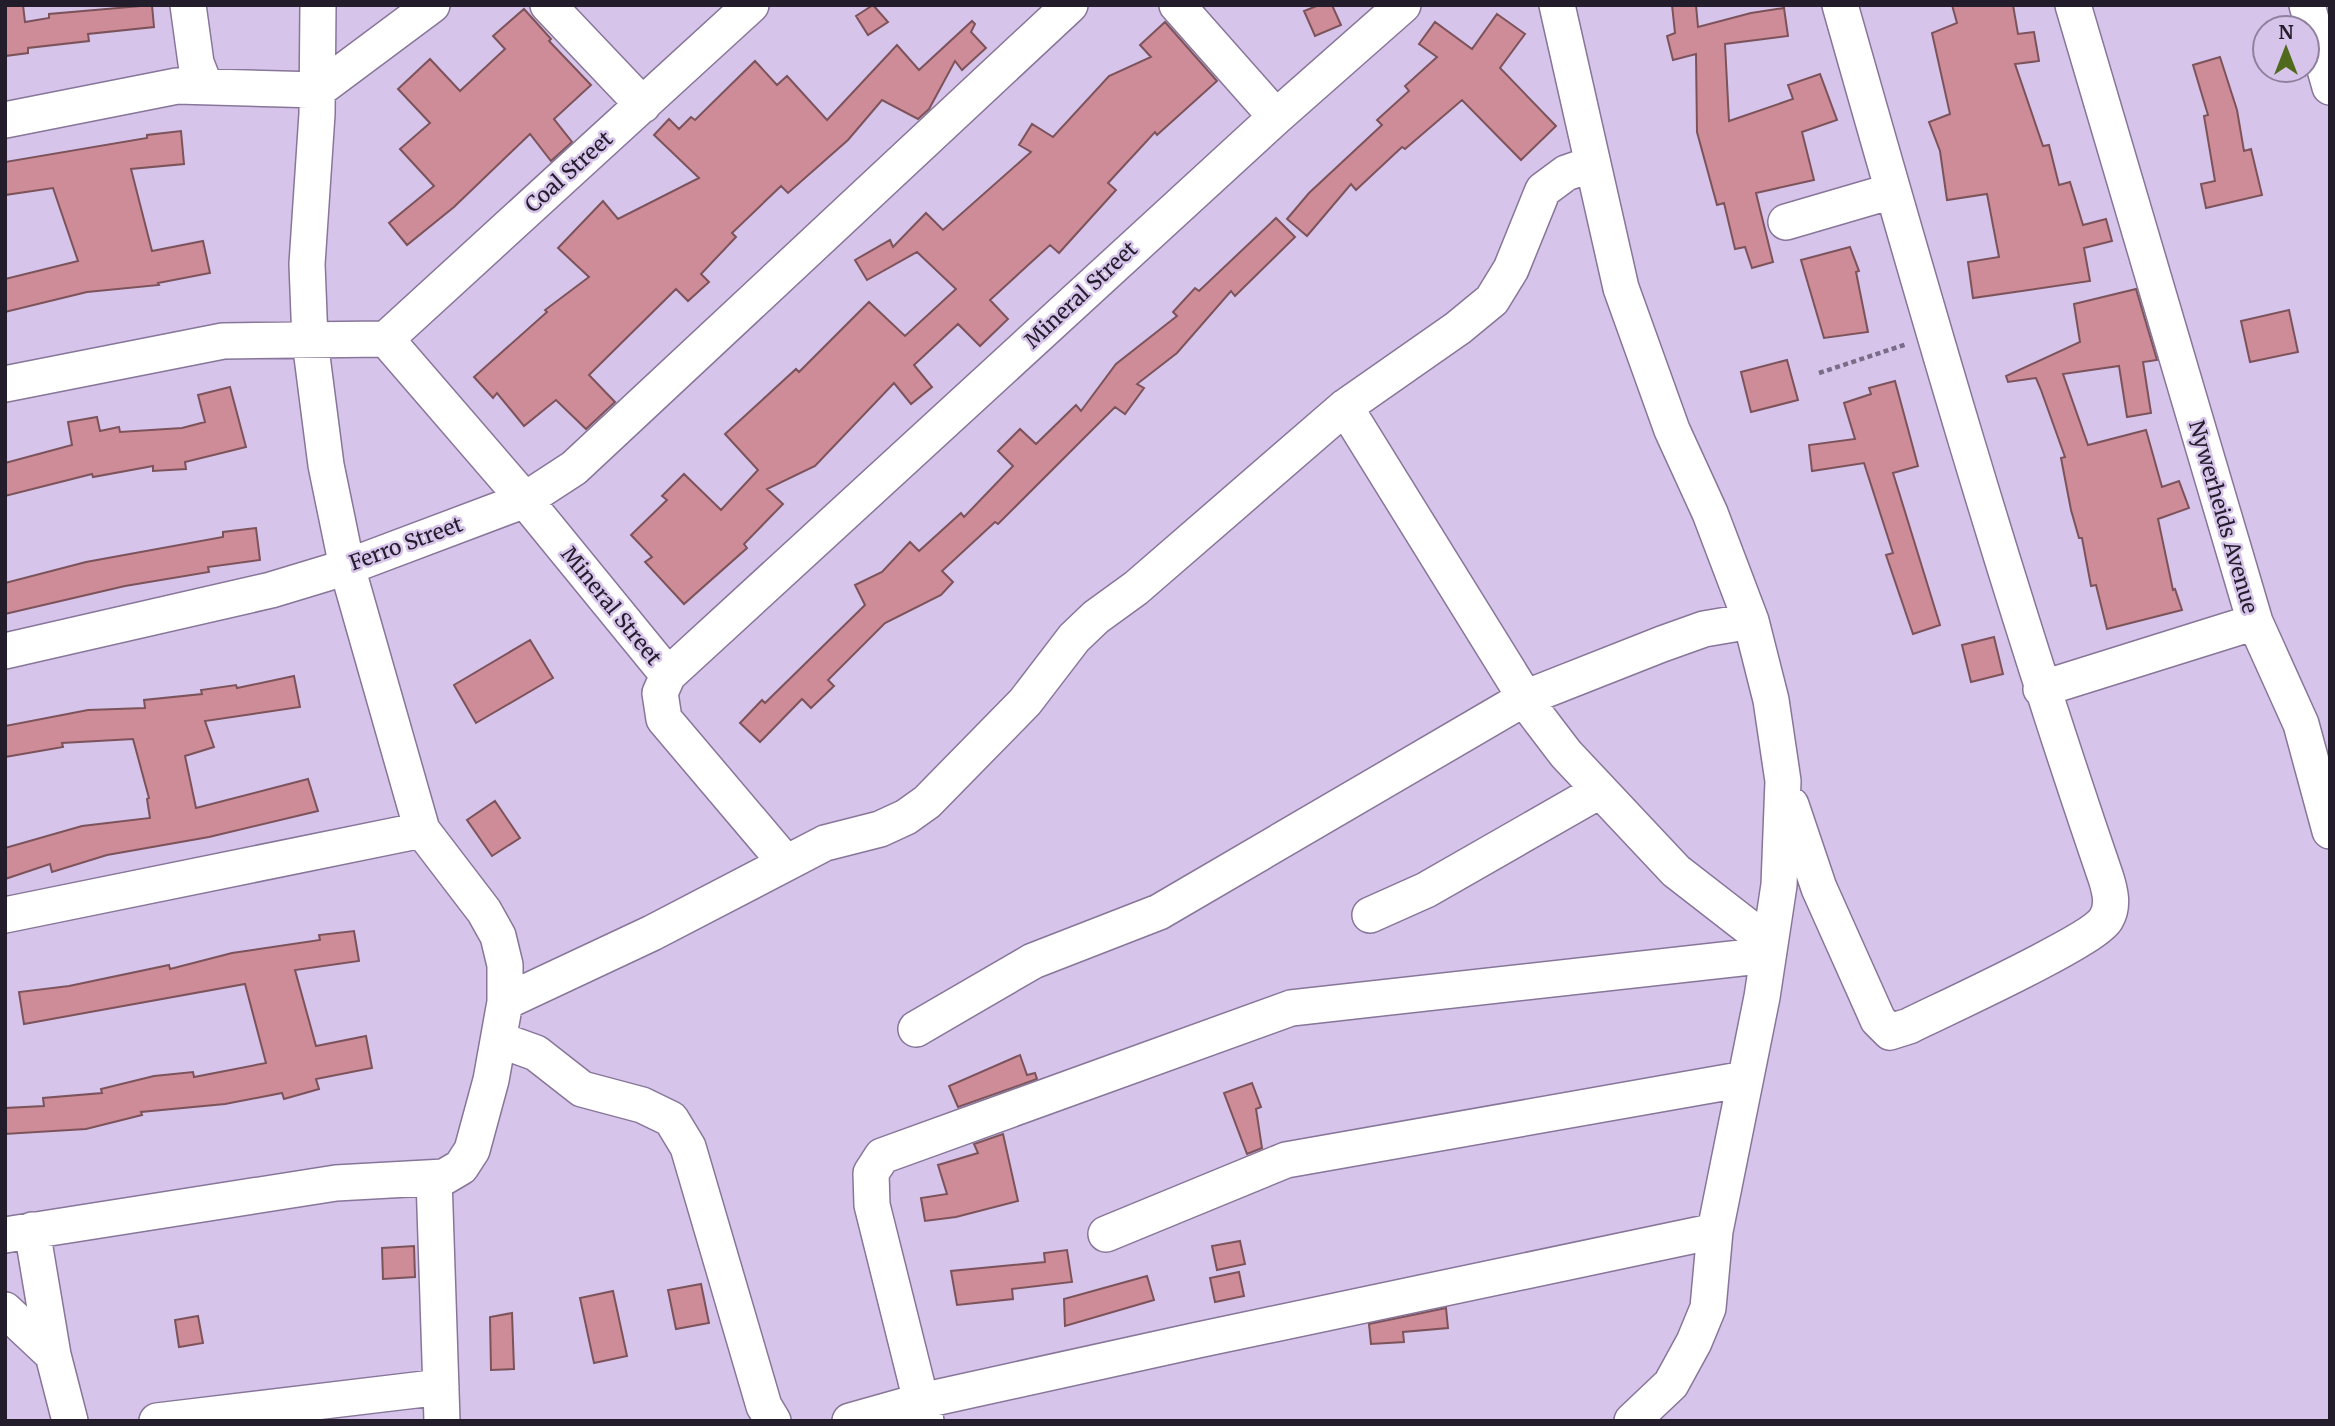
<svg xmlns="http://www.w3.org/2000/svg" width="2335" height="1426" font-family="Merriweather,serif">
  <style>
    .building { fill: #cd8c98; stroke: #7c535b; stroke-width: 2 }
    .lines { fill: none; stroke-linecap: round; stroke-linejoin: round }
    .minor-casing { stroke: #877699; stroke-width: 38 }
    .path { stroke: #796c86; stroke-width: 4.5; stroke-dasharray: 5 3.5; stroke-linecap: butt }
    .minor { stroke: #fff; stroke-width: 35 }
    .labels { text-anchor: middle; stroke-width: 5; stroke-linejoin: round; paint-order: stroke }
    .street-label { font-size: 21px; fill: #231c2b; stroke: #d7c4ea }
  </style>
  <rect width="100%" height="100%" fill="#d7c4ea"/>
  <path class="building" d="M 5,5 L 23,5 L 25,22 L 49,18 L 49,14 L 152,5 L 154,27 L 88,34 L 89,41 L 28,48 L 28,53 L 5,56 Z
    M 873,5 L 888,22 L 868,35 L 856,16 Z
    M 1319,5 L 1332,5 L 1341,25 L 1315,36 L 1304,11 Z
    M 1672,5 L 1696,5 L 1698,27 L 1751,13 L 1784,8 L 1788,36 L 1725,44 L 1729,121 L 1793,99 L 1788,85 L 1820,74 L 1837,120 L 1802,132 L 1814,180 L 1756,193 L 1773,262 L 1752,268 L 1745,247 L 1735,249 L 1724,203 L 1717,205 L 1697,132 L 1696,54 L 1673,60 L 1667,36 L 1675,33 Z
    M 1952,5 L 2013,5 L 2018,34 L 2034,32 L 2039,61 L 2015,64 L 2043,146 L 2049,145 L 2059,185 L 2070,182 L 2083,225 L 2106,219 L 2112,241 L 2084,248 L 2090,281 L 1973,298 L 1968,262 L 1999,257 L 1987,194 L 1947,200 L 1940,151 L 1929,122 L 1950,114 L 1932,33 L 1957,23 Z
    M 524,9 L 551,39 L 549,41 L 591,85 L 554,119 L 572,142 L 551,161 L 530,134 L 454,207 L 407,245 L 389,223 L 434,186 L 400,149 L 430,123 L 398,89 L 430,59 L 460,91 L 505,49 L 493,36 Z
    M 1497,14 L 1525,34 L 1500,68 L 1556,126 L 1521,160 L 1462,100 L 1405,149 L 1402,147 L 1356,190 L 1351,184 L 1307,236 L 1287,219 L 1309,193 L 1382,125 L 1377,120 L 1409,91 L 1405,86 L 1437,57 L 1419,44 L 1435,22 L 1472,49 Z
    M 972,21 L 975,24 L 971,32 L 986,48 L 962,70 L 955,61 L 929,109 L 918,119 L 882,100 L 848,140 L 788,193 L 781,186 L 732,233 L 736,237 L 701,274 L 709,282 L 688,301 L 676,289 L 589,375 L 615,402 L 586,429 L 556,400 L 524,426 L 497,393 L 493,398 L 474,377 L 547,312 L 545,310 L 589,277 L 558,248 L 603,201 L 618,219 L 699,178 L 654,135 L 669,119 L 679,129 L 691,117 L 695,120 L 755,61 L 777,85 L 787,76 L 827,120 L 897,45 L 919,70 Z
    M 1165,22 L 1217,81 L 1157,135 L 1155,132 L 1108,183 L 1116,190 L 1059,253 L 1050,245 L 990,300 L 1008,319 L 980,346 L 958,324 L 914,365 L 932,387 L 911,404 L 894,383 L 815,466 L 767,489 L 783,504 L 744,544 L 747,548 L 684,604 L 645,562 L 652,557 L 631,535 L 667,500 L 662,496 L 684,474 L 721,510 L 758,470 L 725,434 L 796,369 L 799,372 L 869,302 L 905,336 L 956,289 L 917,252 L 867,280 L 855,260 L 890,240 L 893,247 L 926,213 L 943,230 L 1031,152 L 1019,145 L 1032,124 L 1053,137 L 1109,76 L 1151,57 L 1140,45 Z
    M 2220,57 L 2237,110 L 2244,151 L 2251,149 L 2262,195 L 2206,208 L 2201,184 L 2215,181 L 2204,116 L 2208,115 L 2193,65 Z
    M 181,131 L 184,164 L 131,169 L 152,251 L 203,241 L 210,273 L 158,283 L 159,285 L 87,292 L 5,312 L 5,279 L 78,261 L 53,188 L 5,195 L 5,162 L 147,138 L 147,135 Z
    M 1276,218 L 1295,237 L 1235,296 L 1231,291 L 1177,353 L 1137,384 L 1144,388 L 1125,414 L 1115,407 L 998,524 L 995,522 L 942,571 L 953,582 L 941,595 L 885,623 L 828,680 L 834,686 L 811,708 L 802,699 L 760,742 L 740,723 L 762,700 L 765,703 L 865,605 L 855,585 L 882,572 L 910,542 L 919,551 L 961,513 L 964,517 L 1013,466 L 998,451 L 1020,429 L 1036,444 L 1076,405 L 1081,411 L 1116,364 L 1177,316 L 1173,312 L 1195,288 L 1199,291 Z
    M 1850,247 L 1859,271 L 1856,272 L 1868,332 L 1824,338 L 1801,260 Z
    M 2136,289 L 2157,360 L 2143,362 L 2151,413 L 2127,417 L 2119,366 L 2063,374 L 2088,445 L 2146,430 L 2162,487 L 2179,481 L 2189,508 L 2158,519 L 2173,590 L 2175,589 L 2182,610 L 2107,629 L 2096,585 L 2091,586 L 2082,538 L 2079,538 L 2071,510 L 2061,458 L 2065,457 L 2041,390 L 2036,378 L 2008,382 L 2006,376 L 2080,342 L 2074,304 Z
    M 2289,310 L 2298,352 L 2250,362 L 2241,321 Z
    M 1787,360 L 1798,400 L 1751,412 L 1741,372 Z
    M 1895,381 L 1918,466 L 1893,473 L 1940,625 L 1913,634 L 1886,555 L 1893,553 L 1864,463 L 1812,471 L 1809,445 L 1855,439 L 1844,403 L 1871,394 L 1869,388 Z
    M 230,387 L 246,447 L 185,462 L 186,469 L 153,471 L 153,466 L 93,477 L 92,474 L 5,496 L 5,463 L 72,445 L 68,422 L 97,417 L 100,431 L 119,427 L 120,432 L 182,428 L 205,422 L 198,395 Z
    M 256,528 L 260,560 L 208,567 L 209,572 L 125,586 L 5,614 L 5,583 L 86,562 L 223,537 L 223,532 Z
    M 1994,637 L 2003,674 L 1971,682 L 1962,645 Z
    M 530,640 L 553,678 L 476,723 L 454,685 Z
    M 294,676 L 300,707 L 205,721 L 214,747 L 185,756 L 196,808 L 308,779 L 318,811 L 209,837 L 107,855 L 52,872 L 50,864 L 5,879 L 5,848 L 82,826 L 150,818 L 147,799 L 149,798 L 133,739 L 62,743 L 63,747 L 5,757 L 5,726 L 88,710 L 145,708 L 144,700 L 202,694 L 201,690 L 236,685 L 237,688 Z
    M 495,801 L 520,838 L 492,856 L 467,820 Z
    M 354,931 L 359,961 L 295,970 L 316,1046 L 366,1036 L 372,1068 L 316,1079 L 319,1089 L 284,1099 L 282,1093 L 225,1104 L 141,1112 L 142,1115 L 86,1129 L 5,1134 L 5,1108 L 44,1106 L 43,1098 L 102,1093 L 101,1089 L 154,1076 L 193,1072 L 194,1077 L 266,1063 L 245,984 L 24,1024 L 19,992 L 69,986 L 169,965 L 170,969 L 232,953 L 320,940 L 319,935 Z
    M 1020,1055 L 1027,1075 L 1035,1073 L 1037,1079 L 958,1107 L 949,1086 Z
    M 1252,1083 L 1261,1107 L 1256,1109 L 1262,1148 L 1247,1154 L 1224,1093 Z
    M 1003,1134 L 1018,1201 L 956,1217 L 925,1221 L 921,1198 L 947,1194 L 938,1165 L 978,1153 L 974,1144 Z
    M 1240,1241 L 1245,1264 L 1217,1270 L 1212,1246 Z
    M 414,1246 L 415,1277 L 383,1279 L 382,1248 Z
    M 1067,1250 L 1072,1282 L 1012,1289 L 1013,1299 L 957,1305 L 951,1271 L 1045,1262 L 1044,1253 Z
    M 1239,1272 L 1244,1296 L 1215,1302 L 1210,1278 Z
    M 1147,1276 L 1154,1300 L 1065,1326 L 1064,1299 Z
    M 701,1284 L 709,1323 L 676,1329 L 668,1290 Z
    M 613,1291 L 627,1356 L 594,1363 L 580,1298 Z
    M 1446,1308 L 1448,1328 L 1403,1332 L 1404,1342 L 1371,1344 L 1369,1324 Z
    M 512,1313 L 514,1369 L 491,1370 L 490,1317 Z
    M 198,1316 L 203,1343 L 179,1347 L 175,1320 Z"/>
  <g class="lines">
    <defs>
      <path id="minor" d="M 188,5 L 196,63 L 205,86
        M 548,5 L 643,105
        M 1177,5 L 1276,117
        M 1557,5 L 1621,288 L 1672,430 L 1710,513 L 1751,621 L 1771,700 L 1783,781 L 1779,885 L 1762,997 L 1715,1231 L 1708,1308 L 1694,1342 L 1671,1384 L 1632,1421
        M 2073,5 L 2255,622 L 2301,724 L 2330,831
        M 2307,5 L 2330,87
        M 318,90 L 432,5
        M 5,120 L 177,86 L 318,90
        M 1786,222 L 1892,191
        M 386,339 L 751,5
        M 5,384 L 223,341 L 386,339 L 525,500 L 668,675 L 1276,117 L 1403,5
        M 1345,407 L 1534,712 L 1566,754 L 1676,871 L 1770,944
        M 5,651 L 271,590 L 347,567 L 525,500 L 574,468 L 1070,5
        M 668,675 L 660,693 L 664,719 L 786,863
        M 2041,689 L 2255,622
        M 1791,805 L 1819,888 L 1878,1020 L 1890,1032 L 1909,1026 C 1941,1010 2093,941 2106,919 C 2114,906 2110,891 2106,878 C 2007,590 1923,298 1840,5
        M 5,915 L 422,830
        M 1370,915 L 1426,890 L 1599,791
        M 505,1002 L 652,933 L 825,843 L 880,829 L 906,817 L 927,802 L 1025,702 L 1074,638 L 1096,617 L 1136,588 L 1345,407 L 1458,328 L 1492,300 L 1511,269 L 1543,190 L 1566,173 L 1592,164
        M 916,1029 L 1033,961 L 1159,912 L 1525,698 L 1662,644 L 1704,629 L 1751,621
        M 500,1040 L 536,1053 L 582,1089 L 642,1105 L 671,1119 L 688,1147 L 764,1406 L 773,1421
        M 434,1178 L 442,1421
        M 32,1230 L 53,1355 L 70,1421
        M 1106,1234 L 1286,1160 L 1745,1079
        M 5,1235 L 336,1183 L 444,1177 L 461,1167 L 472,1150 L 491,1080 L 505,1002 L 505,965 L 498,936 L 484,911 L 422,830 L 347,567 L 326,465 L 310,341 L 307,264 L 317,114 L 318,5
        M 5,1310 L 53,1355
        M 157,1421 L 441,1387
        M 850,1421 L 921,1401 L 1198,1340 L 1715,1231
        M 926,1421 L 872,1205 L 871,1173 L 882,1156 L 1291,1008 L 1768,955"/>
    </defs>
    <use href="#minor" class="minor-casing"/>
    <path class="path" d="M 1819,373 L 1907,344"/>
    <use href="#minor" class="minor"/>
  </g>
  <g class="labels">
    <g class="street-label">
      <text transform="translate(569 172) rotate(-42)" y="7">Coal Street</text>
      <text transform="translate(1081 295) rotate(-43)" y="7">Mineral Street</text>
      <text transform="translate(2223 517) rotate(74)" y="7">Nywerheids Avenue</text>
      <text transform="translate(406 544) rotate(-20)" y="7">Ferro Street</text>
      <text transform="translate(611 606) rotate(51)" y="7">Mineral Street</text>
    </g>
  </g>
  <rect width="2335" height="1426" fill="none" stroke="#231c2b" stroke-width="14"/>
  <g transform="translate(2286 49)"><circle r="33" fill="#d7c4ea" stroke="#8f819e" stroke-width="2"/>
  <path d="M0-5L12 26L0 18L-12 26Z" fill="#4f6a1d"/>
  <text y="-10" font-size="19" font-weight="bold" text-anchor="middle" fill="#231c2b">N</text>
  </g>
</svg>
